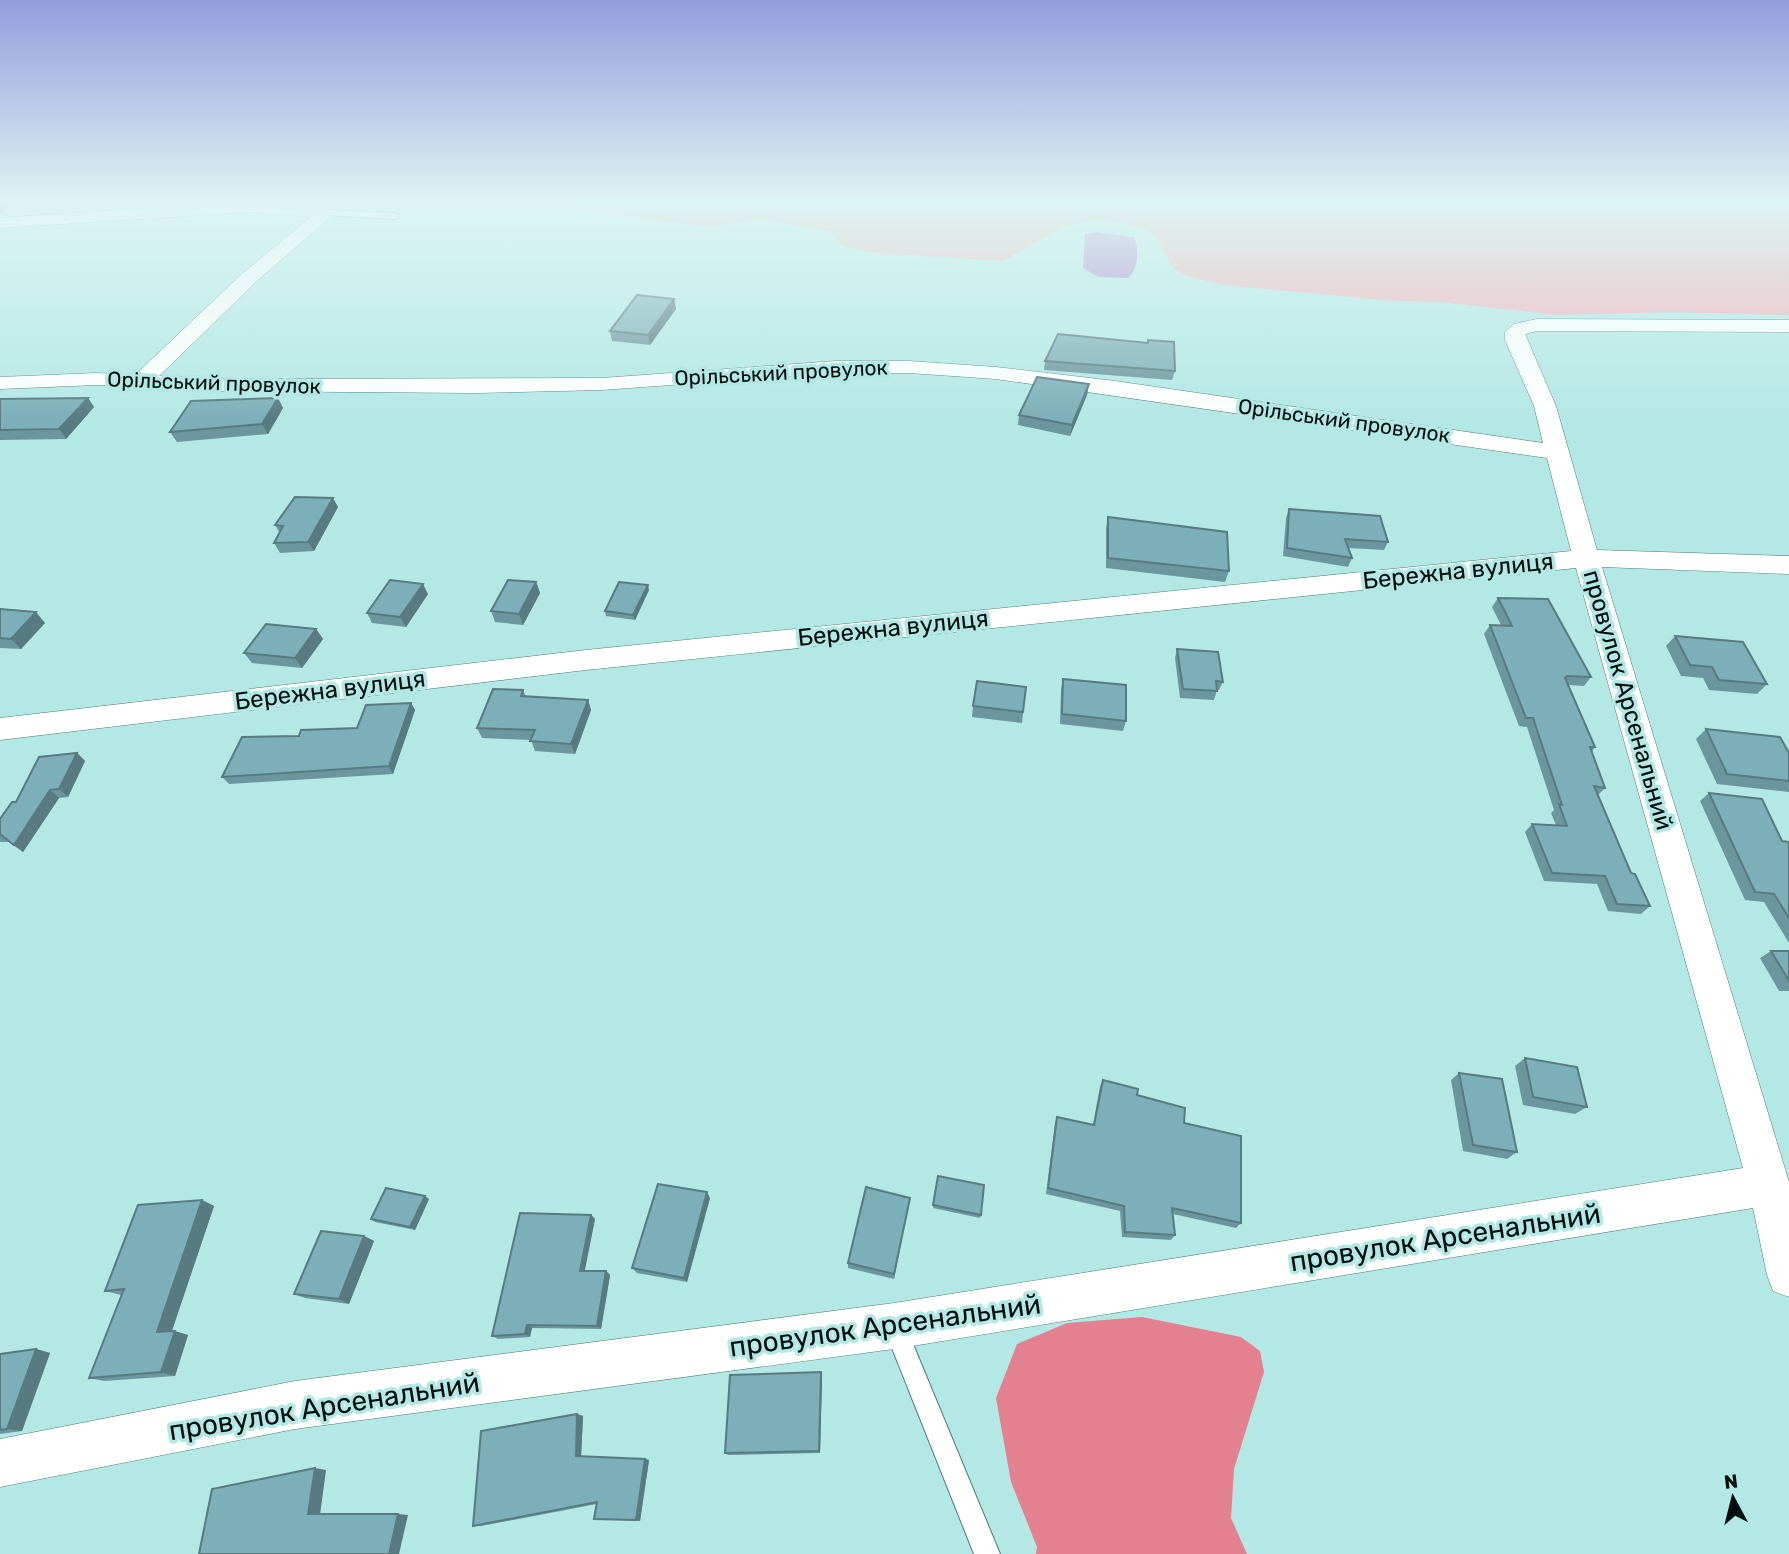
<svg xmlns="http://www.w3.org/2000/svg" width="1789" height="1554" font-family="Rubik,sans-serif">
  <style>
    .green { fill: #f4b0b8 }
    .forest { fill: #e38190 }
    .water { fill: #ad7fcc }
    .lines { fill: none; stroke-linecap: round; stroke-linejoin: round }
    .service-casing { stroke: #497b78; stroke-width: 2 }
    .minor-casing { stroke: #497b78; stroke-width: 1 }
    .service { fill: #fff; fill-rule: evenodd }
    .minor { fill: #fff; fill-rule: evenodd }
    .wall { fill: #6c969e }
    .shaded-wall { fill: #587a81 }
    .building { fill: #7dafb8; stroke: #587a81; stroke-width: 2 }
    .labels { text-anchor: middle; stroke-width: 7; stroke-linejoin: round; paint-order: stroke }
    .far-street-label { font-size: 21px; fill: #000f0e; stroke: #b4e8e5 }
    .street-label { font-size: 24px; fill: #000f0e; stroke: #b4e8e5 }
    .near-street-label { font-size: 28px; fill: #000f0e; stroke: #b4e8e5 }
  </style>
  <rect width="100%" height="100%" fill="#b4e8e5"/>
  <path class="green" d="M 520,202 L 1789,202 L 1789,315 L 1672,312 L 1557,315 L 1440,302 L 1394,301 L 1224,285 L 1189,277 L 1174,269 L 1157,238 L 1146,230 L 1120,222 L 1090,220 L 1063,227 L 1003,261 L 875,253 L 845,247 L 836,239 L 840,233 L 758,219 L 709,227 Z"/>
  <path class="forest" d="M 1142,1317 L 1241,1337 L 1260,1351 L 1264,1372 L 1234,1469 L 1231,1518 L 1247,1554 L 1036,1554 L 1037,1547 L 1011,1482 L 996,1398 L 1017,1344 L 1067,1323 Z"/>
  <path class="water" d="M 1095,232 L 1134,237 C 1139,250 1139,268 1128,278 L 1098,277 L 1083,268 L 1085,234 Z"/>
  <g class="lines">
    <defs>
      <path id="service" d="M 326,210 L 396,213 L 400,216 L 396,219 L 323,215 L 323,211 Z
        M 895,1317 L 903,1320 L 1000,1554 L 974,1554 L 884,1328 L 887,1320 Z"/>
      <path id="minor" d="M 246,202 L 326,208 L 335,213 L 258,280 L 159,376 L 214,379 L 602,378 L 836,361 L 909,361 L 996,367 L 1115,381 L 1543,443 L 1534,406 L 1505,340 L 1505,332 L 1514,324 L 1537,319 L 1789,320 L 1789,332 L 1537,331 L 1525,334 L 1556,406 L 1597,550 L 1789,556 L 1789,574 L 1602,567 L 1789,1182 L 1789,1297 L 1773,1291 L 1767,1275 L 1753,1208 L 894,1349 L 295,1429 L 0,1487 L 0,1439 L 295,1381 L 894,1303 L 1743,1168 L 1576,568 L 586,670 L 0,740 L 0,718 L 586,650 L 1571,551 L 1547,458 L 996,379 L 909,373 L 836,373 L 602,390 L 476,393 L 214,391 L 96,385 L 0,389 L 0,377 L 96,373 L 135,375 L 244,272 L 311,217 L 249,212 L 0,228 L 0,218 Z"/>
    </defs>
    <use href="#service" class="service-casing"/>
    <use href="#minor" class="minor-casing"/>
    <use href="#service" class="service"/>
    <use href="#minor" class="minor"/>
  </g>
  <path class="wall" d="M 674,299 L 676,309 L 650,345 L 612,341 L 610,331 Z
    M 1148,340 L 1175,371 L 1172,380 L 1044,370 L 1045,361 L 1147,343 Z
    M 1089,384 L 1087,395 L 1070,436 L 1018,425 L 1019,415 Z
    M 88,398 L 94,407 L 66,439 L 0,440 L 0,399 Z
    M 278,398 L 283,408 L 268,434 L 177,442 L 170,432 Z
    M 338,507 L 314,551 L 280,553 L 274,543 L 280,533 L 275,525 Z
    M 1289,509 L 1388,542 L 1384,550 L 1348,548 L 1352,558 L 1348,567 L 1283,556 L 1286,518 Z
    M 1108,517 L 1229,571 L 1225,582 L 1106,568 L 1106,528 Z
    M 536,582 L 540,593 L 523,625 L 495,622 L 491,611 Z
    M 649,590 L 635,620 L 606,616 L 605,611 Z
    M 428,594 L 406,627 L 372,623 L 367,613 Z
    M 1498,598 L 1591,677 L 1584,686 L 1568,685 L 1595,747 L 1592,752 L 1605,788 L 1598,795 L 1631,873 L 1650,906 L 1641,914 L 1608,911 L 1597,884 L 1544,881 L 1525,832 L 1532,824 L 1556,825 L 1551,813 L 1554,810 L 1527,727 L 1519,726 L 1484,634 L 1490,625 L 1501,625 L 1492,607 Z
    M 0,609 L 45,623 L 21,649 L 0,648 Z
    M 316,629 L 323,639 L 302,668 L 252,663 L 244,653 Z
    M 1675,636 L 1767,684 L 1757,694 L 1709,690 L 1703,678 L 1681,676 L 1666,646 Z
    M 1177,649 L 1223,682 L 1219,690 L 1217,690 L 1214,700 L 1180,698 L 1175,658 Z
    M 1063,679 L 1126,721 L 1123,731 L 1060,724 L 1061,690 Z
    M 1026,687 L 1022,723 L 972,717 L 973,706 Z
    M 523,690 L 526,697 L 588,700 L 591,710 L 575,754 L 535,751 L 531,740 L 482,738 L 477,728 Z
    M 411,703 L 415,710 L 393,774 L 229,784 L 222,777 L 299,736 L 357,728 Z
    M 1706,729 L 1789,753 L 1789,792 L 1717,784 L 1696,739 Z
    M 77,753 L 85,761 L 68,797 L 59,798 L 23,852 L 9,842 L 0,842 L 0,819 L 16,802 Z
    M 1709,793 L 1782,841 L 1789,842 L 1789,943 L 1764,902 L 1745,900 L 1700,801 Z
    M 1771,951 L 1789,951 L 1789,991 L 1779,991 L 1760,958 Z
    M 1525,1058 L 1587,1107 L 1575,1114 L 1523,1105 L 1515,1066 Z
    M 1459,1073 L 1517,1152 L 1507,1159 L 1463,1151 L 1451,1080 Z
    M 1103,1080 L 1137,1095 L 1184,1123 L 1241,1223 L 1236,1228 L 1173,1214 L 1175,1235 L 1171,1240 L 1122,1237 L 1120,1211 L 1046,1194 L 1055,1123 L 1057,1117 L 1093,1125 L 1100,1086 Z
    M 938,1176 L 981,1215 L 980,1218 L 933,1208 Z
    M 710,1198 L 687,1282 L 637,1273 L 632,1268 Z
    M 429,1199 L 415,1230 L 375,1222 L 371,1219 Z
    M 202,1200 L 214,1206 L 172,1331 L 188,1335 L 175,1376 L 104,1381 L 89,1378 L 121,1295 L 105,1291 Z
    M 909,1203 L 894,1279 L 848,1268 L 848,1263 Z
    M 591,1215 L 595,1219 L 584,1271 L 606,1271 L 610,1275 L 601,1329 L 532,1328 L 530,1337 L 498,1339 L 492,1336 Z
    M 364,1236 L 374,1241 L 349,1304 L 305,1298 L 294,1294 Z
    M 36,1349 L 50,1353 L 22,1431 L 0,1434 L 0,1354 Z
    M 822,1376 L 820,1453 L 728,1455 L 725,1453 Z
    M 577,1414 L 583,1416 L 581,1457 L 645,1459 L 649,1460 L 640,1521 L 594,1519 L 597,1504 L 481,1526 L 473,1526 Z"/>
  <path class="shaded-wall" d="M 5,202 L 8,206 L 0,215 L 0,207 Z
    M 674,299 L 676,309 L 650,345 L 648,335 Z
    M 1089,384 L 1087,395 L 1070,436 L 1072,425 Z
    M 88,398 L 94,407 L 66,439 L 59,429 Z
    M 278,398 L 283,408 L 268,434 L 262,424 Z
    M 333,498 L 338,507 L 314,551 L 308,542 Z
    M 536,582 L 540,593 L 523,625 L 519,614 Z
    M 423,584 L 428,594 L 406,627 L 400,617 Z
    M 648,585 L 649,590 L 635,620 L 633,615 Z
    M 36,612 L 45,623 L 21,649 L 11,639 Z
    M 316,629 L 323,639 L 302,668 L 295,658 Z
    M 588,700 L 591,710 L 575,754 L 571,744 Z
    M 411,703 L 415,710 L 393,774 L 389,766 Z
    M 77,753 L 85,761 L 68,797 L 59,789 Z
    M 50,790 L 59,798 L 23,852 L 14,845 Z
    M 707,1192 L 710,1198 L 687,1282 L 684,1278 Z
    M 425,1196 L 429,1199 L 415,1230 L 410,1227 Z
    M 910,1198 L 909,1203 L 894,1279 L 894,1274 Z
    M 202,1200 L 214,1206 L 170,1336 L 157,1332 Z
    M 591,1215 L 595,1219 L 584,1275 L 580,1271 Z
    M 364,1236 L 374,1241 L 349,1304 L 339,1299 Z
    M 606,1271 L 610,1275 L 601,1329 L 597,1326 Z
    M 527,1325 L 532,1328 L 530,1337 L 525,1334 Z
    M 175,1331 L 188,1335 L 175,1376 L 161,1372 Z
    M 36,1349 L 50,1353 L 22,1431 L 7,1429 Z
    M 821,1372 L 822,1376 L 820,1453 L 819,1451 Z
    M 577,1414 L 583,1416 L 581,1458 L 576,1456 Z
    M 645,1459 L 649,1460 L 640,1521 L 636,1520 Z
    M 315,1468 L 326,1470 L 320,1515 L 308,1514 Z
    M 398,1514 L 408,1515 L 399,1554 L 389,1554 Z"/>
  <path class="building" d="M 637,295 L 674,299 L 648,335 L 610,331 Z
    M 1058,334 L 1148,343 L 1148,340 L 1174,342 L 1175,371 L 1045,361 Z
    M 1037,377 L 1089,384 L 1072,425 L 1019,415 Z
    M 88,398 L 59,429 L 0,430 L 0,399 Z
    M 278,398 L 262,424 L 170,432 L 191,401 Z
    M 295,497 L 333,498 L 308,542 L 274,543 L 283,526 L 275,525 Z
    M 1289,509 L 1380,516 L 1388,542 L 1345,539 L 1352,558 L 1287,548 Z
    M 1108,517 L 1227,532 L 1229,571 L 1108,558 Z
    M 390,580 L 423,584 L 400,617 L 367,613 Z
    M 508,580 L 536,582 L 519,614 L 491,611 Z
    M 619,582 L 648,585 L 633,615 L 605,611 Z
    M 1498,598 L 1548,599 L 1591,677 L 1567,676 L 1565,678 L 1595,747 L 1590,747 L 1605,788 L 1594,786 L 1631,873 L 1635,874 L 1650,906 L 1617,904 L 1605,876 L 1552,873 L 1532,824 L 1567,826 L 1559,804 L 1562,805 L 1533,718 L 1526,718 L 1490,625 L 1512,626 Z
    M 0,609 L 36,612 L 11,639 L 0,638 Z
    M 266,624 L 316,629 L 295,658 L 244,653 Z
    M 1675,636 L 1743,642 L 1767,684 L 1719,680 L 1712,667 L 1690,665 Z
    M 1177,649 L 1218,652 L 1223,682 L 1216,681 L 1217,691 L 1183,689 Z
    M 1063,679 L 1126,685 L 1126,721 L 1062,714 Z
    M 977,681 L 1026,687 L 1023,712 L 973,706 Z
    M 493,689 L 523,690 L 521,696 L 588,700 L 571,744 L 530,741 L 535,730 L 477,728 Z
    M 411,703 L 389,766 L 222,777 L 242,737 L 299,736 L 301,730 L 357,728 L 366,705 Z
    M 1706,729 L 1780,737 L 1789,753 L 1789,781 L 1727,774 Z
    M 77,753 L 59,789 L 50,790 L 14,845 L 0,834 L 0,819 L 12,802 L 16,802 L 39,757 Z
    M 1709,793 L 1762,799 L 1782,841 L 1789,842 L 1789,918 L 1774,894 L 1755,892 Z
    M 1771,951 L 1789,951 L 1789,981 Z
    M 1525,1058 L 1577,1067 L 1587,1107 L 1533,1097 Z
    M 1459,1073 L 1502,1079 L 1517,1152 L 1473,1145 Z
    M 1103,1080 L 1138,1089 L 1137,1095 L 1185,1108 L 1184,1123 L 1241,1136 L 1241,1223 L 1172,1208 L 1175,1235 L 1125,1232 L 1124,1206 L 1048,1188 L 1057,1117 L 1094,1125 Z
    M 938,1176 L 984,1185 L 981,1215 L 933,1205 Z
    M 658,1184 L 707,1192 L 684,1278 L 632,1268 Z
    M 866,1187 L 910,1198 L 894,1274 L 848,1263 Z
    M 386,1188 L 425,1196 L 410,1227 L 371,1219 Z
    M 202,1200 L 157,1332 L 175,1331 L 161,1372 L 89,1378 L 124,1289 L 105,1291 L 138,1205 Z
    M 520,1213 L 591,1215 L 580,1271 L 606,1271 L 597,1326 L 527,1325 L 525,1334 L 492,1336 Z
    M 321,1231 L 364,1236 L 339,1299 L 294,1294 Z
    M 36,1349 L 7,1429 L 0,1430 L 0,1354 Z
    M 821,1372 L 819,1451 L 725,1453 L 730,1375 Z
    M 577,1414 L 576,1456 L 645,1459 L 636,1520 L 594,1519 L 597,1502 L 473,1526 L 481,1431 Z
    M 315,1468 L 308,1514 L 398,1514 L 389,1554 L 199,1554 L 212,1489 Z"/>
  <linearGradient id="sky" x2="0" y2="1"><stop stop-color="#909fdd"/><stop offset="0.48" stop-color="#ddf5f3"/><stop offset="1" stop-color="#ddf5f3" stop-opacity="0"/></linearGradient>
  <rect width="1789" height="420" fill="url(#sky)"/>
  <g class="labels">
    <g class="far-street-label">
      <text transform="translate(781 373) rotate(-3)" y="7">Орільський провулок</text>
      <text transform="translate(214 383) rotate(2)" y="7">Орільський провулок</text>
      <text transform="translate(1344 421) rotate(8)" y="7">Орільський провулок</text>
    </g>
    <g class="street-label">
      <text transform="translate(1458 571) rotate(-6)" y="8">Бережна вулиця</text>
      <text transform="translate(893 628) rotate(-6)" y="8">Бережна вулиця</text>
      <text transform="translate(330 690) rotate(-7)" y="8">Бережна вулиця</text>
      <text transform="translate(1628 700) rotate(74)" y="8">провулок Арсенальний</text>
    </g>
    <g class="near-street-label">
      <text transform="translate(1445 1237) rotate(-9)" y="10">провулок Арсенальний</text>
      <text transform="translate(885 1325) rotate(-8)" y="10">провулок Арсенальний</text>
      <text transform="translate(324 1406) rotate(-9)" y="10">провулок Арсенальний</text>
    </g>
  </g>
  <g transform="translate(1733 1498) rotate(353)" stroke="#b4e8e5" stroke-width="5" paint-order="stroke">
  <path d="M0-5L12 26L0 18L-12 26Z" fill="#000f0e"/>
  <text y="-10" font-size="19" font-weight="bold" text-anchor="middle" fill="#000f0e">N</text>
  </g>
</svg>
